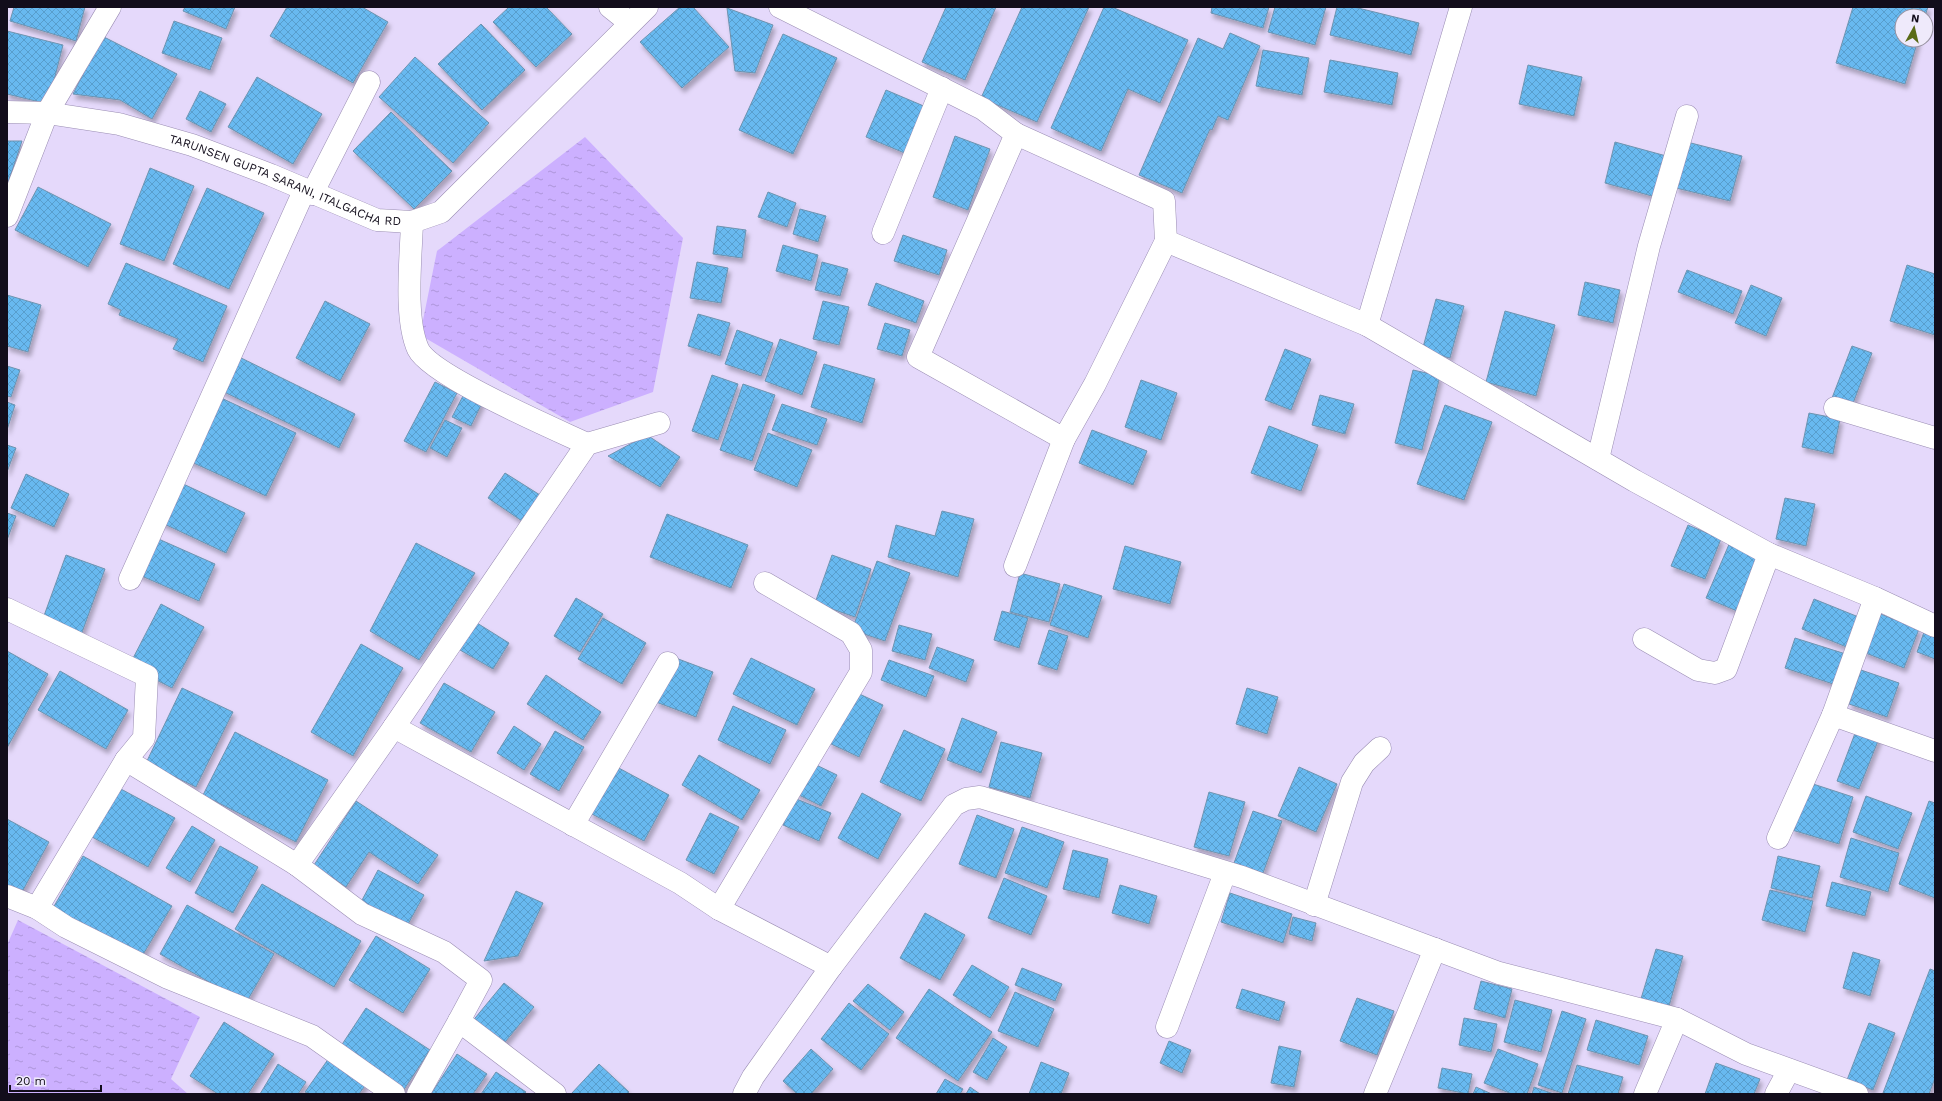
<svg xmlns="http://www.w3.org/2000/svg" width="1942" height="1101" font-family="'Work Sans',sans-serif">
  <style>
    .water { fill: url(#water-ripples) }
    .building { fill: url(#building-cross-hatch); stroke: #6e93af; filter: url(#shadow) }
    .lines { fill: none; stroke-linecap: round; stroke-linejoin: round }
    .minor-casing { stroke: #9a8db3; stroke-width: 23 }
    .minor { stroke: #fff; stroke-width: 22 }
    .labels { text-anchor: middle; stroke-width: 3.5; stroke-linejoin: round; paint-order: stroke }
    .street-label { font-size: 12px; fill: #120d1b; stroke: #efeafb }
  </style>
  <defs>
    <pattern id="water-ripples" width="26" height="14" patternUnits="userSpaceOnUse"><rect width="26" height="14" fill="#ccb0ff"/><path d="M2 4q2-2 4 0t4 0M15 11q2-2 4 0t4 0" fill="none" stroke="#ae96da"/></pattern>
    <pattern id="building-cross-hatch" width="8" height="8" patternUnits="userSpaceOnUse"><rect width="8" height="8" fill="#68b9f0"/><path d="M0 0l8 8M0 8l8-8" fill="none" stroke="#599ecd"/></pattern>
    <filter id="shadow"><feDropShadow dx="2.5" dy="4.5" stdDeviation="2" flood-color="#0004"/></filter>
  </defs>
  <rect width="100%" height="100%" fill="#e5d9fb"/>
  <path class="water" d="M 585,137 L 683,238 L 653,392 L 570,422 L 420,335 L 437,251 Z
    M 18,920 L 200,1017 L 171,1079 L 188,1094 L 7,1094 L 7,945 Z"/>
  <path class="building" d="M 14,7 L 85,7 L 76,41 L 10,21 Z
    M 185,7 L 235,7 L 226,29 L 183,11 Z
    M 287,7 L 362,7 L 388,22 L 353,83 L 270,36 Z
    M 509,7 L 546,7 L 572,34 L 536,67 L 493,22 Z
    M 680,7 L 693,7 L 729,47 L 682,88 L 640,42 Z
    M 946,7 L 996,7 L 965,80 L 922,62 Z
    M 1022,7 L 1089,7 L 1037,122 L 981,98 Z
    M 1104,7 L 1112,7 L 1188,40 L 1160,103 L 1128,89 L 1101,151 L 1051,128 Z
    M 1212,7 L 1269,7 L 1263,28 L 1211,13 Z
    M 1275,7 L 1326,7 L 1315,45 L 1268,32 Z
    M 1337,7 L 1354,7 L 1419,23 L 1411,55 L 1330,35 Z
    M 1853,7 L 1928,7 L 1925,16 L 1902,16 L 1902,40 L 1918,40 L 1905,84 L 1836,63 Z
    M 727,8 L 773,25 L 755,73 L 735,71 Z
    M 174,21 L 222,38 L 210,70 L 162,53 Z
    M 481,24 L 525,70 L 482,110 L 438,64 Z
    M 7,31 L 63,45 L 48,104 L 7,94 Z
    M 1230,33 L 1260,46 L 1228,120 L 1218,116 L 1212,130 L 1210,129 L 1182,193 L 1139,175 L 1198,38 L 1223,49 Z
    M 783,34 L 837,58 L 793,154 L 739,130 Z
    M 102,36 L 177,74 L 152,119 L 120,100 L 73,94 Z
    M 1263,50 L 1309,58 L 1302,95 L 1256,86 Z
    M 415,57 L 489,123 L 453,163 L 379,97 Z
    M 1330,60 L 1398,73 L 1392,105 L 1324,92 Z
    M 1528,65 L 1582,77 L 1574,116 L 1519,104 Z
    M 257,77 L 322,114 L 293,164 L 228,127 Z
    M 886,90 L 926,107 L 907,154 L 866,137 Z
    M 200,91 L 226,104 L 211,132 L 186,119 Z
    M 391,112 L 452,171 L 414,209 L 353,151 Z
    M 955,136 L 990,149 L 968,210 L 933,197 Z
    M 7,141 L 22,141 L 7,186 Z
    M 1615,142 L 1670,157 L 1659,198 L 1605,183 Z
    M 1687,142 L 1742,156 L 1730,201 L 1676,188 Z
    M 150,168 L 194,186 L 164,261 L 120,244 Z
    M 38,187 L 111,224 L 88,267 L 15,230 Z
    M 207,188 L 264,213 L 229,289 L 173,264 Z
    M 768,192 L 796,203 L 787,227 L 758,217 Z
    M 800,209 L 826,216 L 818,242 L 793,234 Z
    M 717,226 L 746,230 L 742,258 L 713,254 Z
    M 903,235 L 947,250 L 939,275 L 894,261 Z
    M 783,245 L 818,255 L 811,281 L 776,271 Z
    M 697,262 L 728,268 L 721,303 L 690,298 Z
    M 822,262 L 848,269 L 840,296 L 815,290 Z
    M 126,263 L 227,306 L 203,362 L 173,349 L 178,339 L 119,315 L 121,310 L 108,304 Z
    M 1907,265 L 1935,274 L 1935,335 L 1890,321 Z
    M 1687,270 L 1742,291 L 1733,314 L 1678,292 Z
    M 1585,282 L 1620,290 L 1613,323 L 1578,315 Z
    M 876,283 L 924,301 L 916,323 L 868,305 Z
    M 1751,285 L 1782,298 L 1766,336 L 1735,323 Z
    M 7,295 L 41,305 L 28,352 L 7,346 Z
    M 1436,299 L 1464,306 L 1450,358 L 1422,351 Z
    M 325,301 L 370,324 L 340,381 L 296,358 Z
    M 823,301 L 849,307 L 839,345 L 813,339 Z
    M 1505,311 L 1555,325 L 1536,396 L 1486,382 Z
    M 698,314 L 730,323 L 720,356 L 688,346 Z
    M 885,323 L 910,330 L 902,356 L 877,349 Z
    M 737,330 L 773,343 L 761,376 L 725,364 Z
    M 780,339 L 817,352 L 802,395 L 765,381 Z
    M 1852,346 L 1872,353 L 1852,406 L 1832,398 Z
    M 1285,349 L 1311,359 L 1291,410 L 1265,400 Z
    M 233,354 L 355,414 L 339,448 L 216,388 Z
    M 824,364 L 875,379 L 862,423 L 811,407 Z
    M 7,366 L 20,370 L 11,397 L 7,396 Z
    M 1413,370 L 1440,376 L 1422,450 L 1395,443 Z
    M 712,375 L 738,384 L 718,440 L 692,431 Z
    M 1141,380 L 1177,393 L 1161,440 L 1125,427 Z
    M 435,382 L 457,393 L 426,452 L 404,441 Z
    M 743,384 L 775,395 L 752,461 L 720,450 Z
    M 465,392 L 483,401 L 471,426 L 452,417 Z
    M 1320,395 L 1354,404 L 1345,434 L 1312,425 Z
    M 217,396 L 296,433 L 266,496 L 187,460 Z
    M 7,402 L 15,405 L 7,430 Z
    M 782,404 L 827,419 L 817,445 L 772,430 Z
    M 1445,405 L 1492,422 L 1464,500 L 1417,484 Z
    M 1809,413 L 1840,419 L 1833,454 L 1802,447 Z
    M 445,420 L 462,428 L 447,457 L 430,448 Z
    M 1269,426 L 1318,445 L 1301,491 L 1251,473 Z
    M 1092,430 L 1147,451 L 1133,485 L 1079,463 Z
    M 768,433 L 812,450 L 797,487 L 754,470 Z
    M 647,435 L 680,457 L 660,487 L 608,456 Z
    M 7,445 L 16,448 L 7,472 Z
    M 505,473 L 540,495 L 522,521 L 488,498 Z
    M 26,474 L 69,494 L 54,527 L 11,508 Z
    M 179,482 L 245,513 L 226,553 L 160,522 Z
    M 1785,498 L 1815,504 L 1806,546 L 1776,539 Z
    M 942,511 L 974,519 L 958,577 L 888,557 L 896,525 L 935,536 Z
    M 7,513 L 16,516 L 7,540 Z
    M 667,514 L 748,545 L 731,588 L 650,557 Z
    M 1688,525 L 1721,539 L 1705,579 L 1671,566 Z
    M 154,537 L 215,564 L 199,601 L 137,574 Z
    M 1730,542 L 1761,556 L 1737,611 L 1706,598 Z
    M 416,543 L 475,573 L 419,660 L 370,631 Z
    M 1125,546 L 1181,562 L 1170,604 L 1113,589 Z
    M 66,555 L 105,569 L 80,638 L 41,624 Z
    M 832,555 L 871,569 L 855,617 L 815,603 Z
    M 877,561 L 910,573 L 885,641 L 852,630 Z
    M 1020,573 L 1060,584 L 1049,622 L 1010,612 Z
    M 1064,584 L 1102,596 L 1088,638 L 1050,625 Z
    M 576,598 L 603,614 L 580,652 L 554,636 Z
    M 1814,599 L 1861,618 L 1849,648 L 1802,629 Z
    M 161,604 L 204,627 L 172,688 L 129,666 Z
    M 1002,611 L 1028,618 L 1019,648 L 994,640 Z
    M 1878,613 L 1919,629 L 1904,668 L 1863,652 Z
    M 603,618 L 646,643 L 622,684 L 578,659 Z
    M 477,623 L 509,643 L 493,669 L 460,650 Z
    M 899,625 L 932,634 L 925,660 L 892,651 Z
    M 1925,629 L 1935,633 L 1935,659 L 1917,652 Z
    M 1049,630 L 1068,636 L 1057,670 L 1038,664 Z
    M 1795,638 L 1849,655 L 1839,686 L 1785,668 Z
    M 361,644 L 403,668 L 353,756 L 311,732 Z
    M 937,647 L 974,660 L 966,682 L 929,668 Z
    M 7,651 L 48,674 L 7,748 Z
    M 673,657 L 713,672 L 696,717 L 656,702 Z
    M 751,658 L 815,689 L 797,725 L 733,694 Z
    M 889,660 L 934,676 L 926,697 L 881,680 Z
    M 1861,670 L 1899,683 L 1887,717 L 1849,704 Z
    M 60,671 L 128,710 L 106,749 L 38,710 Z
    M 546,675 L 601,712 L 583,740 L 527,704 Z
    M 444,683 L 495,712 L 471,752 L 420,723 Z
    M 182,688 L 233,712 L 196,787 L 146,763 Z
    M 1247,688 L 1278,697 L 1267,734 L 1236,724 Z
    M 853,691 L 883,705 L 859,757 L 829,743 Z
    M 733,706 L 786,730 L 770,764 L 718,740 Z
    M 962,718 L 997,732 L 981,773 L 947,760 Z
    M 514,726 L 541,744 L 524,770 L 497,753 Z
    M 1857,728 L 1880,736 L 1859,789 L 1837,781 Z
    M 904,730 L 945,749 L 921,801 L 880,782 Z
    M 555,731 L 584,747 L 559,791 L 530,774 Z
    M 235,732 L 328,780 L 296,842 L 203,795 Z
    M 1001,742 L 1042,753 L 1030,798 L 989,787 Z
    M 699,755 L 760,790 L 742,820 L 682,785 Z
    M 810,762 L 837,775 L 821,806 L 795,793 Z
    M 615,766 L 669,795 L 644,841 L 590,813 Z
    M 1299,767 L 1337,784 L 1316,832 L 1278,816 Z
    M 1807,782 L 1853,797 L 1839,844 L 1792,830 Z
    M 119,788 L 175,818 L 148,867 L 92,837 Z
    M 1209,792 L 1245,802 L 1229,856 L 1194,847 Z
    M 862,793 L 901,814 L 878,859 L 838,838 Z
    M 1866,796 L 1912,813 L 1898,849 L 1853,832 Z
    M 794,798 L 831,813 L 819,841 L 783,825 Z
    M 356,801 L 438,855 L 418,884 L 369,852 L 346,887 L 314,865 Z
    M 1929,801 L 1935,803 L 1935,898 L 1899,884 Z
    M 1253,811 L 1282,821 L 1263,873 L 1234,863 Z
    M 710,813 L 739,827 L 714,874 L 686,860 Z
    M 977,815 L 1014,829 L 996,878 L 959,864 Z
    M 7,819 L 49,842 L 21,894 L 7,887 Z
    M 192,826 L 215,840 L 190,882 L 166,868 Z
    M 1022,827 L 1064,842 L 1047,888 L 1005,873 Z
    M 1851,838 L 1899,853 L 1888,892 L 1840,877 Z
    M 220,846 L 258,867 L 233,913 L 195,893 Z
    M 1073,850 L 1108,859 L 1099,898 L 1063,889 Z
    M 83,856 L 172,906 L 141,958 L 53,908 Z
    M 1778,856 L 1820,866 L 1812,898 L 1771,888 Z
    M 378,870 L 424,895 L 407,926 L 361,902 Z
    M 1004,878 L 1047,896 L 1031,935 L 988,918 Z
    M 1832,882 L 1871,892 L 1865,916 L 1826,906 Z
    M 262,884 L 361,941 L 334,987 L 235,929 Z
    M 1120,885 L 1157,896 L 1149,924 L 1112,913 Z
    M 1770,890 L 1813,901 L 1805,932 L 1762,920 Z
    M 516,891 L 543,903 L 518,956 L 484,961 Z
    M 1230,893 L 1292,914 L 1283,943 L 1221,922 Z
    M 187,905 L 274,954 L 246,1003 L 160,954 Z
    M 925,913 L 965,935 L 940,980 L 900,958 Z
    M 1293,917 L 1316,923 L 1312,941 L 1289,934 Z
    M 376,936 L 430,969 L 403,1013 L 349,980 Z
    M 1656,949 L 1683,956 L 1668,1010 L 1640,1002 Z
    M 1853,952 L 1880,960 L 1870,996 L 1843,988 Z
    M 972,965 L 1009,987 L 990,1018 L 953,995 Z
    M 1022,968 L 1062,984 L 1055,1001 L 1015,985 Z
    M 1930,969 L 1935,971 L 1935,1078 L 1929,1094 L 1885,1094 L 1883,1093 Z
    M 1481,981 L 1512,989 L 1505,1018 L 1474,1009 Z
    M 504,983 L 534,1007 L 501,1047 L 471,1023 Z
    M 868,984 L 904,1012 L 890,1030 L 853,1001 Z
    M 929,989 L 992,1032 L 958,1081 L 896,1038 Z
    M 1242,989 L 1285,1002 L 1279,1021 L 1236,1008 Z
    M 1015,992 L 1054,1009 L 1038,1047 L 998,1031 Z
    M 1357,998 L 1394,1011 L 1377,1055 L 1340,1041 Z
    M 1515,1000 L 1552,1010 L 1541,1052 L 1504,1042 Z
    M 849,1003 L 889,1034 L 861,1070 L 821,1039 Z
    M 366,1008 L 430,1050 L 403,1091 L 339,1049 Z
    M 1562,1011 L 1586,1019 L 1562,1093 L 1538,1085 Z
    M 1464,1018 L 1497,1024 L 1491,1052 L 1459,1045 Z
    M 1596,1020 L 1648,1036 L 1639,1065 L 1587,1050 Z
    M 224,1022 L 274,1054 L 248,1094 L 218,1094 L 190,1076 Z
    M 1869,1023 L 1895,1033 L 1873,1090 L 1847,1080 Z
    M 993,1038 L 1007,1047 L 987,1080 L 973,1072 Z
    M 1169,1041 L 1191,1050 L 1182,1073 L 1160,1063 Z
    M 1279,1046 L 1301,1051 L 1294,1087 L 1271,1083 Z
    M 811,1049 L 833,1069 L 811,1094 L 797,1094 L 783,1081 Z
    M 1498,1049 L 1538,1064 L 1527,1094 L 1512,1094 L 1484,1083 Z
    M 457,1054 L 487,1074 L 473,1094 L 431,1094 Z
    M 329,1058 L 367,1083 L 359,1094 L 309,1094 L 305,1092 Z
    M 1041,1062 L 1069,1073 L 1061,1094 L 1029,1094 Z
    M 1716,1063 L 1760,1079 L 1754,1094 L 1705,1094 Z
    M 278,1064 L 306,1082 L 298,1094 L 260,1094 Z
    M 599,1064 L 629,1092 L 627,1094 L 571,1094 Z
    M 1577,1065 L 1623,1077 L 1618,1094 L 1568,1094 Z
    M 1442,1068 L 1472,1074 L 1468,1094 L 1438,1088 Z
    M 496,1072 L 526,1092 L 524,1094 L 481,1094 Z
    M 945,1079 L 963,1089 L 960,1094 L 936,1094 Z
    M 970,1087 L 980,1094 L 966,1094 Z
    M 1476,1087 L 1492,1094 L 1473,1094 Z
    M 1534,1087 L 1554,1094 L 1532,1094 Z"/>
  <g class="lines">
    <defs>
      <g id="minor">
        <path d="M 610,7 L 630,23"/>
        <path d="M 780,7 L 983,109 L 1016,134 L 918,357 L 1064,439 L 1095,384 L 1166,241"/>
        <path d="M 1461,7 L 1367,325 L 1635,481 L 1769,554 L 1875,598 L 1935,626"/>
        <path id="s1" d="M 7,112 L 47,113 L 119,124 L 192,145 L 271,175 L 377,220 L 412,222 L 441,212 L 647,7"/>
        <path d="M 1016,134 L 1164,201 L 1166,241 L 1367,325"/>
        <path d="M 312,194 L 369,82"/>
        <path d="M 7,216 L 47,113 L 110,7"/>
        <path d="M 412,222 C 411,257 404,318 418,349 C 431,376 555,429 587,444"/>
        <path d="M 883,233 L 942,88"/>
        <path d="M 1835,408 L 1935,438"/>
        <path d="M 1598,459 L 1649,246 L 1687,116"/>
        <path d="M 1015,566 L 1064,439"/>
        <path d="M 130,579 L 304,191"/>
        <path d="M 1875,598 L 1833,715 L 1935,751"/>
        <path d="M 7,609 L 147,676 L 144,738 L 126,760 L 37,908"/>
        <path d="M 1644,639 L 1698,670 L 1715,673 L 1726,669 L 1769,554"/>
        <path d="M 394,727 L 587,444 L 659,423"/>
        <path d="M 126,760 L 297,865 L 362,914 L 444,952 L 481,980 L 459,1021"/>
        <path d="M 573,825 L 668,663"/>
        <path d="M 1778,838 L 1833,715"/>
        <path d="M 297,865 L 394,727 L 680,883 L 719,909 L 831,967 L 954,805 L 966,799 L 980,797 L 1242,877 L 1499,973 L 1677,1019 L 1746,1054 L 1857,1094"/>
        <path d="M 7,896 L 37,908 L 66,927 L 166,977 L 312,1036 L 394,1094"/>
        <path d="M 1314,905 L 1352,782 L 1364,763 L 1380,748"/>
        <path d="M 719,909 L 861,672 L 861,650 L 851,633 L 765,583"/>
        <path d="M 1167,1027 L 1225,873"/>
        <path d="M 418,1094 L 459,1021 L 555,1094"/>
        <path d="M 744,1094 L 753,1077 L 831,967"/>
        <path d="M 1375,1094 L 1435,949"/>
        <path d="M 1645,1094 L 1677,1019"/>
        <path d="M 1776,1094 L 1789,1070"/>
      </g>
    </defs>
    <use href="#minor" class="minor-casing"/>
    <use href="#minor" class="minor"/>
  </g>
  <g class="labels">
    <g class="street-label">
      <text dy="4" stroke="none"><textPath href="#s1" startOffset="289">TARUNSEN GUPTA SARANI, ITALGACHA RD</textPath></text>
    </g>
  </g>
  <rect width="1942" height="1101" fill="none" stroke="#120d1b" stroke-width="16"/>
  <g transform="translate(1914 28) rotate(8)"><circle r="19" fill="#efeafb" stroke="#9792a1"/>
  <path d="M0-3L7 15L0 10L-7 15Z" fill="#5a6b17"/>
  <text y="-6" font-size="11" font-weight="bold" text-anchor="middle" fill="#120d1b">N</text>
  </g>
  <path d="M10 1085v6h91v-6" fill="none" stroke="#120d1b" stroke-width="2"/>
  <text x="16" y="1085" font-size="12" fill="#120d1b" stroke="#efeafb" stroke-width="3" paint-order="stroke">20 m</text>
</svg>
